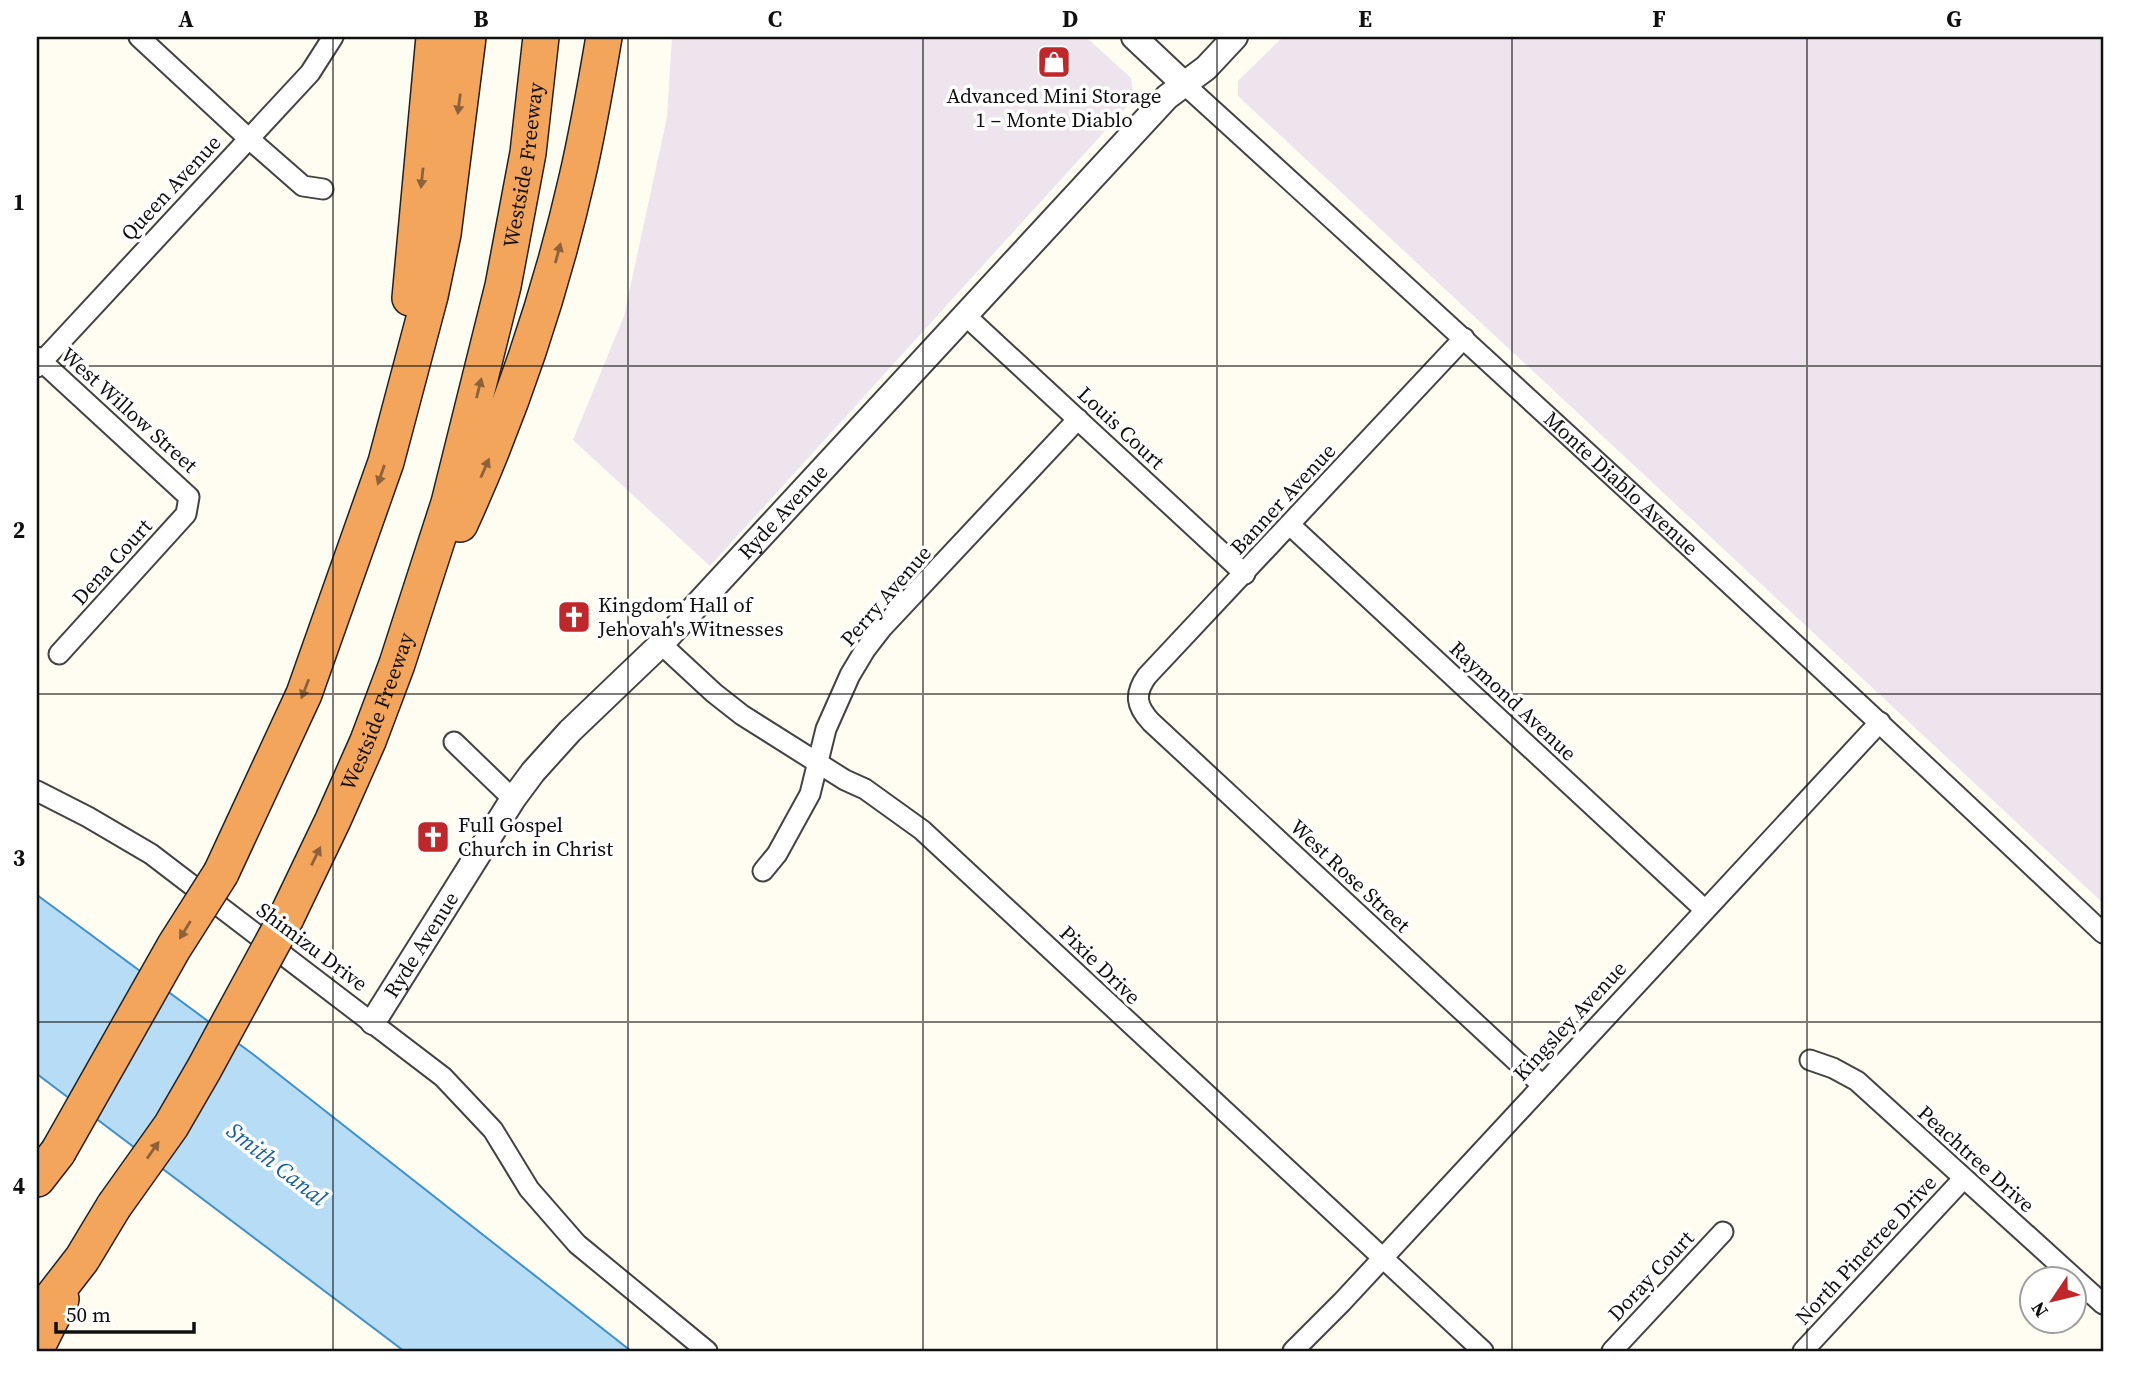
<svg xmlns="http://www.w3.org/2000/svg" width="2140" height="1388" font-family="'Source Serif 4',serif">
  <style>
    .industrial { fill: #ede4ee }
    .water { fill: #b7ddf6; stroke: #3e90cd; stroke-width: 2 }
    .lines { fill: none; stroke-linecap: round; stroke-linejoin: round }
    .minor-casing { stroke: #434343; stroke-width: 23 }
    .tertiary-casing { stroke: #434343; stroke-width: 28 }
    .motorway-casing { stroke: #212121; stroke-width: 38 }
    .minor { stroke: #fff; stroke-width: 19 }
    .tertiary { stroke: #fff; stroke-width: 24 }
    .motorway { stroke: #f4a55c; stroke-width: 35 }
    .motorway-bridge-casing { stroke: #212121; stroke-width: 38; stroke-linecap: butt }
    .motorway-bridge { stroke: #f4a55c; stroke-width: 35 }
    .oneway { fill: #8d623a }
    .grid { fill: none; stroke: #101010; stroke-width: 2; stroke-opacity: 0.55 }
    .labels { text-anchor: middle; stroke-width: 7; stroke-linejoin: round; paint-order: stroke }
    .poi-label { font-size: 21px; fill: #101010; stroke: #fff; text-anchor: start }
    .street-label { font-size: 21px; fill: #101010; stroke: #fff }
    .water-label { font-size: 23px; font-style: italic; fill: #1862a2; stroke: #fff }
    .neatline { fill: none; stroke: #101010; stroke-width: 2.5 }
    .grid-label { font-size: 23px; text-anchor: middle; font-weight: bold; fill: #101010 }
  </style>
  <rect width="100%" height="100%" fill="#fffdf2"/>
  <path class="industrial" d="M 672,37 L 1086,37 L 1131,78 L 1134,99 L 710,566 L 573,440 L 624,316 L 667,117 Z
    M 1283,37 L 2103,37 L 2103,903 L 1238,96 L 1238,81 Z"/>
  <path class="water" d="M 37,895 L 254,1055 L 631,1351 L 404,1351 L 37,1074 Z"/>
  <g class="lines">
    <defs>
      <g id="minor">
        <path d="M 139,37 L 248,138 L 303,186 L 323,189"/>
        <path id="s1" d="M 1184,84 C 1493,365 1800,646 2103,933"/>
        <path d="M 966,316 L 1245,574"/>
        <path d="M 1464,338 L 1147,676 C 1134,694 1136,706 1151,722 L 1542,1085"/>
        <path d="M 37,357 L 189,497 L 186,514 L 59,654"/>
        <path d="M 37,367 L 310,73 L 333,37"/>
        <path d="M 1290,525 L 1705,910"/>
        <path d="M 661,644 L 714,693 L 742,715 L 845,780 L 865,789 L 922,830 L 1483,1351"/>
        <path d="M 454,742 L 513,799"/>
        <path d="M 37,791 L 88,817 L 151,854 L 443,1077 L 493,1130 L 529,1189 L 577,1244 L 707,1351"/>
        <path d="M 763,871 L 777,854 L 810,794 L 826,729 L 850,675 L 865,650 L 882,628 L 1078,419"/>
        <path d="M 1810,1060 L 1833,1068 L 1857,1081 L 2103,1304"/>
        <path d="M 1293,1351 L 1342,1302 L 1880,722"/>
        <path d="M 1612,1351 L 1723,1232"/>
        <path d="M 1803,1351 L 1963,1179"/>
      </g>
      <g id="tertiary">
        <path d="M 1134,37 L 1184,84"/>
        <path id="s2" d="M 373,1022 L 513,799 L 533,772 L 570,731 L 661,644 L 1167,97 L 1206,68 L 1235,37"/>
      </g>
      <g id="motorway">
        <path d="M 410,298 L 434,37"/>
        <path d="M 460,524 C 510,414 550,296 577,178 C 588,131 596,84 604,37"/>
        <path d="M 221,873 L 304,694 L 386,462 L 430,296 L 443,234 L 468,37"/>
        <path id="s3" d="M 286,918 L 333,820 L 368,741 L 397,664 L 449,503 L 503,286 L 528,153 L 541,37"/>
        <path d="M 37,1179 L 58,1152"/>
        <path d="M 37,1317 L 82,1259 L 114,1206"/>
        <path d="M 37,1347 L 61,1299"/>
      </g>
    </defs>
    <use href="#minor" class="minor-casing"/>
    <use href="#tertiary" class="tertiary-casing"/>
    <use href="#motorway" class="motorway-casing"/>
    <use href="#minor" class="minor"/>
    <use href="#tertiary" class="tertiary"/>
    <use href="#motorway" class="motorway"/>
    <defs>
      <path id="motorway-bridge" d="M 58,1152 L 174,947 L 221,873
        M 114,1206 L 171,1126 L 204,1069 L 286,918"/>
    </defs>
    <use href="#motorway-bridge" class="motorway-bridge-casing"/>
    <use href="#motorway-bridge" class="motorway-bridge"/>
  </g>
  <defs><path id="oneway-solid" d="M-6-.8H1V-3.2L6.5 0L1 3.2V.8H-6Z" transform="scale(1.75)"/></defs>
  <g class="oneway">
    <use href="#oneway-solid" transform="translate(459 104) rotate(97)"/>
    <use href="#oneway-solid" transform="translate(422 178) rotate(96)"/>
    <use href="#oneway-solid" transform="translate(558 253) rotate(-75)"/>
    <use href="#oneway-solid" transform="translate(479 388) rotate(-76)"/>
    <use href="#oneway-solid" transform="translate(485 468) rotate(-66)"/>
    <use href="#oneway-solid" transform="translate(381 475) rotate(109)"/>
    <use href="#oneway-solid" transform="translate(305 689) rotate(111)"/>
    <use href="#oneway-solid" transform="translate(316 856) rotate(-64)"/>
    <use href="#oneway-solid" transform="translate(185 930) rotate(122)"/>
    <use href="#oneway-solid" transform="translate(153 1150) rotate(-55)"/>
  </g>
  <path class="grid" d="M 333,37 L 333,1351M 628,37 L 628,1351M 923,37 L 923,1351M 1217,37 L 1217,1351M 1512,37 L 1512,1351M 1807,37 L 1807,1351M 37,366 L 2103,366M 37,694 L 2103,694M 37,1022 L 2103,1022"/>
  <defs>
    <symbol id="shop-square" viewBox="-11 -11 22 22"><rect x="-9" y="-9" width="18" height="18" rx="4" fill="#c0272a" stroke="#fff"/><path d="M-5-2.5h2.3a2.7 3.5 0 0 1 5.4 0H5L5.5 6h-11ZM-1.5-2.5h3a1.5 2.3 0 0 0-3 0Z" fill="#fff"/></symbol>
    <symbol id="church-square" viewBox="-11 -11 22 22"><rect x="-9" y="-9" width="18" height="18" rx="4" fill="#c0272a" stroke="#fff"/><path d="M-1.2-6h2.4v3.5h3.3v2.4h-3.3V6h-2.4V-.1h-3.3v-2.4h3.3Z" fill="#fff"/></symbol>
  </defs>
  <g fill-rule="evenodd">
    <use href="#shop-square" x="1035" y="43" width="38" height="38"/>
    <use href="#church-square" x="555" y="598" width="38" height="38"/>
    <use href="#church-square" x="414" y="818" width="38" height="38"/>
  </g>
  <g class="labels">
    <g class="poi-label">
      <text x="1054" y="103" text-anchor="middle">Advanced Mini Storage<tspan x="1054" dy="24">1 – Monte Diablo</tspan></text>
      <text x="598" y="612">Kingdom Hall of<tspan x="598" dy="24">Jehovah's Witnesses</tspan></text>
      <text x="458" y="832">Full Gospel<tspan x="458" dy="24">Church in Christ</tspan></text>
    </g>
    <g class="street-label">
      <text dy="7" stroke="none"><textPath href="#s3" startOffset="793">Westside Freeway</textPath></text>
      <text transform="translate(171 188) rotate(-47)" y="7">Queen Avenue</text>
      <text transform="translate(129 410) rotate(42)" y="7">West Willow Street</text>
      <text transform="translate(1121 428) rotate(43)" y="7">Louis Court</text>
      <text dy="7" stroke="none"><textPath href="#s1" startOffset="592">Monte Diablo Avenue</textPath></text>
      <text transform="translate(1283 499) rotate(-47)" y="7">Banner Avenue</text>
      <text dy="7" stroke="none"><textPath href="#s2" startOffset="658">Ryde Avenue</textPath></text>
      <text transform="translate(112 562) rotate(-48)" y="7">Dena Court</text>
      <text transform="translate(886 596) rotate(-49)" y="7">Perry Avenue</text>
      <text transform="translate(1513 701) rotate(43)" y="7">Raymond Avenue</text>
      <text dy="7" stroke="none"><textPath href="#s3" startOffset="226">Westside Freeway</textPath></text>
      <text transform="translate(1350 876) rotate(43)" y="7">West Rose Street</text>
      <text dy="7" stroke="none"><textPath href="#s2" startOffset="91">Ryde Avenue</textPath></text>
      <text transform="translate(312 947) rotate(37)" y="7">Shimizu Drive</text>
      <text transform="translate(1100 965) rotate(44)" y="7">Pixie Drive</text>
      <text transform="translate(1570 1021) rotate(-47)" y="7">Kingsley Avenue</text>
      <text transform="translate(1976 1159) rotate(42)" y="7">Peachtree Drive</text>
      <text transform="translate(1866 1250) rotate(-47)" y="7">North Pinetree Drive</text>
      <text transform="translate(1651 1276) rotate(-47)" y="7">Doray Court</text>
    </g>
    <g class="water-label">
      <text transform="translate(277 1164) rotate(38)" y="8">Smith Canal</text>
    </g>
  </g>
  <rect width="2140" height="1388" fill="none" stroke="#ffffff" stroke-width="77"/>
  <g transform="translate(2053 1300) rotate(235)"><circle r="33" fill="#ffffff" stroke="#9f9f9f" stroke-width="2"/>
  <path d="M0-5L12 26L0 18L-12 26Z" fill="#c0272a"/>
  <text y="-10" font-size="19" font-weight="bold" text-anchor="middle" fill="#101010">N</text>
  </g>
  <path d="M56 1322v10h138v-10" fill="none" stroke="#101010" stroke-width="3.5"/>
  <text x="66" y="1322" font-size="21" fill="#101010" stroke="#ffffff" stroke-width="5" paint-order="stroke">50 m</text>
  <rect x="38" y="38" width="2064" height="1312" class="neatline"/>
  <g class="grid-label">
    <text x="186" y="27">A</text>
    <text x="481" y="27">B</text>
    <text x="775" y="27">C</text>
    <text x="1070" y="27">D</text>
    <text x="1365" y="27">E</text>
    <text x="1659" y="27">F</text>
    <text x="1954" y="27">G</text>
    <text x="19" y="210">1</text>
    <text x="19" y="538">2</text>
    <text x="19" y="866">3</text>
    <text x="19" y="1194">4</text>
  </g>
</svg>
